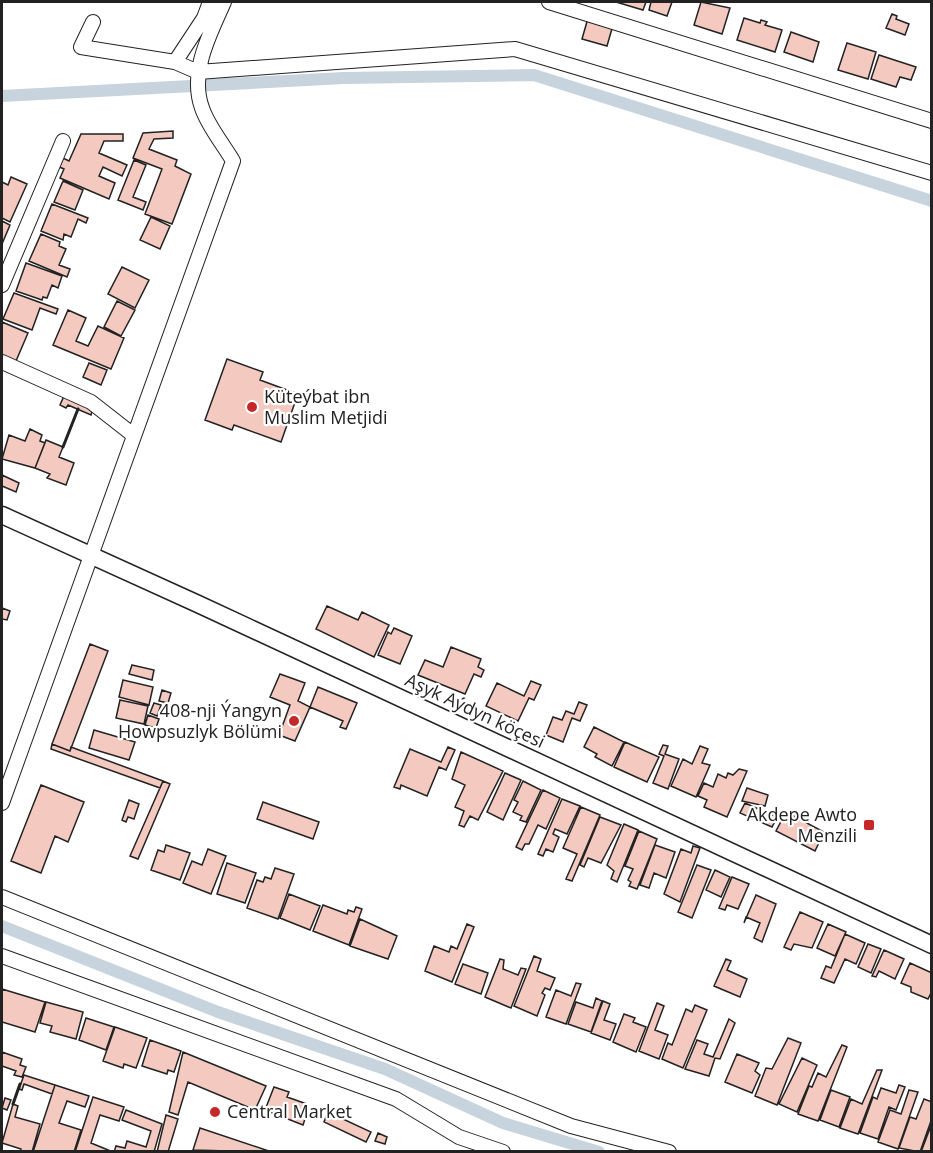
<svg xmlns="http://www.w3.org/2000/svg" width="933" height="1153" font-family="'Open Sans',sans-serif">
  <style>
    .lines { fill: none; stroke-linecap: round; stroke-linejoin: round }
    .canal { stroke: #c7d3dd; stroke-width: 12 }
    .building { fill: #f3c9c0; stroke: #222; stroke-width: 1.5 }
    .minor-casing { stroke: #222; stroke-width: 16 }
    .major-casing { stroke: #222; stroke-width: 19 }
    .minor { stroke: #fff; stroke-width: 14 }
    .major { stroke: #fff; stroke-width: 16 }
    .wall { stroke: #222; stroke-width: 3 }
    .poi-dot { fill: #c62828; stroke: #fff; stroke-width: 2 }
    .labels { text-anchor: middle; stroke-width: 4.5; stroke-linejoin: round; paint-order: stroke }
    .poi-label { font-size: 18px; fill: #222; stroke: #fff; text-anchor: start }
    .street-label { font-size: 18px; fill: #222; stroke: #fff }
  </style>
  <rect width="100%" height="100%" fill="#fff"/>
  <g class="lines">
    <path class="canal" d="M 2,96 L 344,78 L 534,75 L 932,201
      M 2,926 L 218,1012 L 385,1069 L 503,1123 L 599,1152"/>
  </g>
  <path class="building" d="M 616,2 L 646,2 L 643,10 Z
    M 651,2 L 672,2 L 667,16 L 649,10 Z
    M 701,2 L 730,8 L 722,34 L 694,25 Z
    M 892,14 L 897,16 L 896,19 L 909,24 L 905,35 L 886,28 Z
    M 588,18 L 613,25 L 607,46 L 582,39 Z
    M 744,18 L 760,23 L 761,20 L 767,22 L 765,25 L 782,30 L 775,52 L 737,40 Z
    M 791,32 L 819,42 L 813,62 L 784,52 Z
    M 847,43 L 876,52 L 868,79 L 838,70 Z
    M 879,55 L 916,67 L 911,80 L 900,77 L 896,87 L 871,79 Z
    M 173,131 L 173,138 L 154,139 L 149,149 L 177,160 L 175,166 L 191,174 L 172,224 L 145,214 L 162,169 L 133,158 L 143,133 Z
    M 81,134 L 123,134 L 123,141 L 104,141 L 99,153 L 127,165 L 122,176 L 103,167 L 99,176 L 115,183 L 109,199 L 60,178 L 64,169 L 57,166 L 61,157 L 69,161 Z
    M 134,160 L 146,165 L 133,197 L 146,202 L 143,210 L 118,200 Z
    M 11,177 L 27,184 L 10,222 L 2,218 L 2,182 L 8,185 Z
    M 63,181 L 83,190 L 75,210 L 54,202 Z
    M 52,204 L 88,218 L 86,223 L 78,219 L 71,237 L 64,234 L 63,240 L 41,231 Z
    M 151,217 L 170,226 L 160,249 L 140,240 Z
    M 2,221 L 10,225 L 2,244 Z
    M 41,234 L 60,242 L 59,246 L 66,249 L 59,265 L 70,269 L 67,277 L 29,261 Z
    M 26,263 L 62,276 L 58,288 L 52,285 L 47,298 L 43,297 L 42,300 L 16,291 Z
    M 122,267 L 149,280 L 135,308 L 108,294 Z
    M 14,293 L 58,309 L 56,314 L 40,308 L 32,330 L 3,319 Z
    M 117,301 L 135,310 L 121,336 L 104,327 Z
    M 68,310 L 86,318 L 76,341 L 88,346 L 98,326 L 124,338 L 111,369 L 53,345 Z
    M 2,322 L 28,333 L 16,361 L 2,355 Z
    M 227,359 L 263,372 L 260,380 L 298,394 L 281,442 L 234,425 L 232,430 L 205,420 Z
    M 89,363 L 107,370 L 101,385 L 83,377 Z
    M 64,396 L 93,408 L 91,415 L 68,405 L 66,408 L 60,405 Z
    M 30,429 L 42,435 L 40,441 L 45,443 L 35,468 L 2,459 L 9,435 L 25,441 Z
    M 46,440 L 63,447 L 59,457 L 74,463 L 66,485 L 47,478 L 50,474 L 35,468 Z
    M 2,475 L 19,483 L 16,492 L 2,486 Z
    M 327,606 L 358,620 L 362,612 L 389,625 L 374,657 L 316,629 Z
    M 2,608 L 10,611 L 7,620 L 2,619 Z
    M 394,628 L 412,636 L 400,664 L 378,655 L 388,632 L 391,634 Z
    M 90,644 L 108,651 L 70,751 L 52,744 Z
    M 451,647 L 481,659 L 478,667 L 484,670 L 481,677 L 474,674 L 465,694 L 418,675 L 425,660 L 443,667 Z
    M 132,665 L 154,670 L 152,680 L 129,674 Z
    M 280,674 L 305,683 L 298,701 L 310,707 L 295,741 L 279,735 L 290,705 L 270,697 Z
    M 123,680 L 153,687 L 149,705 L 119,697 Z
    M 531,681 L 541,685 L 534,700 L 529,698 L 518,721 L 486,706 L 497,683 L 524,696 Z
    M 318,687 L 357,703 L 346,729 L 340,727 L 343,721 L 310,707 Z
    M 162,690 L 171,693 L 168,703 L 159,701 Z
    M 120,700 L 148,706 L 144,724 L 116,718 Z
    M 579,702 L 587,705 L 580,721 L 572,718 L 563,742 L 546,735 L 553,717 L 562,720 L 566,711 L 574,714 Z
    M 154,703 L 161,705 L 157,716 L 150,713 Z
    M 148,715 L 159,719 L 156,728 L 145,725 Z
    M 594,727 L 624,742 L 612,766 L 595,757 L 597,754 L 584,747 Z
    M 94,730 L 135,742 L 129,760 L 89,748 Z
    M 625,742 L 659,757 L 647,782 L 614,767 Z
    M 52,744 L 70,751 L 71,747 L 163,781 L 160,788 L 51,749 Z
    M 663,745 L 668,746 L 665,754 L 679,759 L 668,789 L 653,783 L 664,756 L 659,754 Z
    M 700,746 L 708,749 L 702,763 L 710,765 L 696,797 L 671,786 L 683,759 L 692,764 Z
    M 448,747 L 455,750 L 446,770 L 439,767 L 427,796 L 401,785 L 400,789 L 394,787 L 410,749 L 441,762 Z
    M 461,752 L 503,771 L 478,820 L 470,816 L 464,827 L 459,825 L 464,811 L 455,807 L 465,785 L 452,779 Z
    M 739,769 L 747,771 L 727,817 L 704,807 L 707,800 L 698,796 L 704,783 L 713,787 L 718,774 L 726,778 L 728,773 L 733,775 Z
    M 505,773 L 521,780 L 503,820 L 487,812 Z
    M 163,781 L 170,784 L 138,859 L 130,856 Z
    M 523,781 L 541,790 L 526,822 L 520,820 L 522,816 L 513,812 L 518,802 L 514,800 Z
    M 41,785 L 84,802 L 68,842 L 55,836 L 41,873 L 11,861 Z
    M 747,788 L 768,795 L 765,806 L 742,801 Z
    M 543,790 L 560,798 L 546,829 L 538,825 L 529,844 L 525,844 L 522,850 L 516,847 Z
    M 562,799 L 580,806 L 567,834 L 555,829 L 553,834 L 559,837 L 553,852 L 546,849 L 543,856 L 538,854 Z
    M 129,800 L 139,804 L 134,819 L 128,817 L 126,822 L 122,820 Z
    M 263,802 L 319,822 L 313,839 L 257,819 Z
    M 745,803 L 777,817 L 772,827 L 740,813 Z
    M 581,807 L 600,815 L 572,881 L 566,879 L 577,854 L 563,848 Z
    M 786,812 L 824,832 L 815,851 L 776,831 Z
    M 600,817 L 621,825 L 601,863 L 588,858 L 584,867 L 580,865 Z
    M 624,824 L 638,830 L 617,882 L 611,879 L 614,871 L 607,865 Z
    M 639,831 L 657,839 L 637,889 L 629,886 L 631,882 L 628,880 L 633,869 L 625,866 Z
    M 166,845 L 190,853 L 180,880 L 151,870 L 158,850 L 164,852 Z
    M 655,845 L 675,852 L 666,878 L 654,873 L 649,888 L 640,885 Z
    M 693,846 L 700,848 L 680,902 L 664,894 L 681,849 L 691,853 Z
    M 208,849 L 226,856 L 211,894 L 183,883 L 192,861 L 202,865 Z
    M 227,863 L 256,873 L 245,903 L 217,894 Z
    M 697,865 L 711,870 L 692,918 L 678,912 Z
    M 275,868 L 294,874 L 278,919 L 247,908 L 257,880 L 263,882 L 265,877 L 271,879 Z
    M 715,870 L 730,877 L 721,897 L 706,890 Z
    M 732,877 L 749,884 L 738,909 L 727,905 L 725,910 L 719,908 Z
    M 289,894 L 320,906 L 310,930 L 280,918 Z
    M 756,895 L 776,904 L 762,942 L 754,938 L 760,923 L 746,917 L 744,923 Z
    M 323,905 L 347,914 L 348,910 L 354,912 L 356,907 L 362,909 L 349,945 L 313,931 Z
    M 800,912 L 823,922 L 812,948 L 794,944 L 791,950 L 784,947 Z
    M 360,919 L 397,936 L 388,959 L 350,946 Z
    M 467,924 L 474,927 L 452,982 L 425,971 L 434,946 L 449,952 L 451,946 L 457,949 Z
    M 828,924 L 846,932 L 835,956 L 817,948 Z
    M 845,934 L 865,943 L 856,964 L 845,959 L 834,983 L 821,978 L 826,966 L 831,968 Z
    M 868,944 L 881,949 L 871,973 L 858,967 Z
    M 884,950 L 904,959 L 895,979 L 879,971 L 876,977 L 872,976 Z
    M 534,956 L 541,959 L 537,971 L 555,978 L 550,990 L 545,988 L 542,993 L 545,995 L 537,1016 L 514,1006 Z
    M 500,959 L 504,960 L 503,969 L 518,975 L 521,968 L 526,969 L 511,1008 L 485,997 Z
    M 726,959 L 731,961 L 727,970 L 747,979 L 740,997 L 714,986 Z
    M 910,963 L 932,973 L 932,991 L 928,999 L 911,992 L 911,987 L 901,983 Z
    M 463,964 L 488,973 L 481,994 L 455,984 Z
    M 576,983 L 581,984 L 566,1024 L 546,1017 L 556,990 L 571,996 Z
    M 2,989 L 45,1002 L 35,1032 L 2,1022 Z
    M 596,998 L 602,1001 L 591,1032 L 568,1024 L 576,1002 L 593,1008 Z
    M 603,1001 L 610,1004 L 604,1020 L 616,1024 L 610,1040 L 591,1033 Z
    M 46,1002 L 83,1012 L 76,1039 L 50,1032 L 52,1026 L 40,1023 Z
    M 657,1003 L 664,1006 L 655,1030 L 668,1035 L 659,1059 L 639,1051 Z
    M 695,1005 L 707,1010 L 683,1068 L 662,1059 L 668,1043 L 672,1045 L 686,1009 L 692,1012 Z
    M 624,1014 L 635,1018 L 633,1022 L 646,1027 L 636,1052 L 613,1042 Z
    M 86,1018 L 114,1027 L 106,1050 L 79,1040 Z
    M 729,1019 L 735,1023 L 720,1059 L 715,1058 L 709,1076 L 685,1069 L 697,1040 L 708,1044 L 704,1054 L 713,1057 Z
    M 115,1027 L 147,1038 L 136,1068 L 124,1064 L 123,1068 L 103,1061 Z
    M 788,1038 L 801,1043 L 777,1105 L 755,1096 L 766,1068 L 772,1069 Z
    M 150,1040 L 181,1051 L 174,1072 L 168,1070 L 167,1074 L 142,1066 Z
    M 842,1045 L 847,1047 L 818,1121 L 798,1114 L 809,1086 L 812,1087 L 818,1073 L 826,1077 Z
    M 2,1052 L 22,1059 L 20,1065 L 26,1067 L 22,1077 L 14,1075 L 16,1071 L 2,1066 Z
    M 183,1052 L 266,1086 L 255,1110 L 188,1082 L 178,1115 L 169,1112 Z
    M 737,1054 L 759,1063 L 755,1071 L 760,1075 L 752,1093 L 725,1082 Z
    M 802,1058 L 817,1065 L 797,1112 L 779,1104 Z
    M 877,1070 L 882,1070 L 858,1134 L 840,1128 L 851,1099 L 862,1104 Z
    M 24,1075 L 55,1085 L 52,1094 L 24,1084 L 22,1090 L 19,1089 Z
    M 55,1085 L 89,1096 L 85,1107 L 67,1101 L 59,1123 L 81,1130 L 74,1152 L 33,1152 Z
    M 899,1085 L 905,1087 L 896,1110 L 889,1107 L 878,1139 L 860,1133 L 873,1097 L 877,1099 L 881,1088 L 896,1093 Z
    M 274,1087 L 289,1092 L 287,1097 L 307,1104 L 303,1115 L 306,1116 L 303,1125 L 265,1110 Z
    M 831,1090 L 850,1097 L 839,1127 L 820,1120 Z
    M 909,1090 L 918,1092 L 898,1149 L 878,1142 L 890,1110 L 901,1114 Z
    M 93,1097 L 124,1107 L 119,1121 L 100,1115 L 91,1143 L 113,1152 L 75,1152 Z
    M 5,1098 L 11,1100 L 7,1110 L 2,1108 Z
    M 924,1099 L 932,1102 L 932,1118 L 920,1152 L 899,1148 L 910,1117 L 916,1119 Z
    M 13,1104 L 18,1106 L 15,1117 L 40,1124 L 32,1152 L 20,1152 L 21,1149 L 2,1143 Z
    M 126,1110 L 162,1124 L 154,1152 L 114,1152 L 116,1146 L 125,1148 L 127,1141 L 146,1147 L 151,1131 L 122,1120 Z
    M 328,1112 L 371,1132 L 366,1142 L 324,1122 Z
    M 166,1115 L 178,1119 L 168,1152 L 157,1152 Z
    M 932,1123 L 932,1152 L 921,1152 Z
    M 200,1128 L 269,1151 L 269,1152 L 193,1150 Z
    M 378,1133 L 387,1137 L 385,1144 L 375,1141 Z"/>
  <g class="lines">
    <defs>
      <path id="minor" d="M 549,2 L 932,121
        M 93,22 L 81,47 L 175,62 L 198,72 L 515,49 L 932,173
        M 175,62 L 204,18 L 210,2
        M 2,285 L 63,141
        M 2,362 L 91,402 L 132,434
        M 2,803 L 233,161 C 223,144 208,126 202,108 C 189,72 210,34 224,2
        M 2,897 L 571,1126 L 669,1152
        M 2,956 L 396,1099 L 459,1137 L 503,1152"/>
      <path id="major" d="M 2,515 L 198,604 L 932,945"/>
    </defs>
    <use href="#minor" class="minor-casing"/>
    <use href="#major" class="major-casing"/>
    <use href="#minor" class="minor"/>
    <use href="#major" class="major"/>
    <path class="wall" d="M 63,447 L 78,409
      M 13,1104 L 20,1084"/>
  </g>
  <g class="poi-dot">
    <circle cx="252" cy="407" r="6"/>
    <circle cx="294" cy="721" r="6"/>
    <rect x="863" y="819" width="12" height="12" rx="3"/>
    <circle cx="215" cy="1112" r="6"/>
  </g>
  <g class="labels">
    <g class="poi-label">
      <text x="264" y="403">Küteýbat ibn<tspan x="264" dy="21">Muslim Metjidi</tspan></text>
      <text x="282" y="717" text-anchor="end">408-nji Ýangyn<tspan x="282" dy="21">Howpsuzlyk Bölümi</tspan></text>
      <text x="857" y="821" text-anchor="end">Akdepe Awto<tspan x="857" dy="21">Menzili</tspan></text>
      <text x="227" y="1118">Central Market</text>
    </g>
    <g class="street-label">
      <text transform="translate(475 711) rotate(25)" y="6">Aşyk Aýdyn köçesi</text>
    </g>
  </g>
  <rect width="933" height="1153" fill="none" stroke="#222222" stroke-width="6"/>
</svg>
